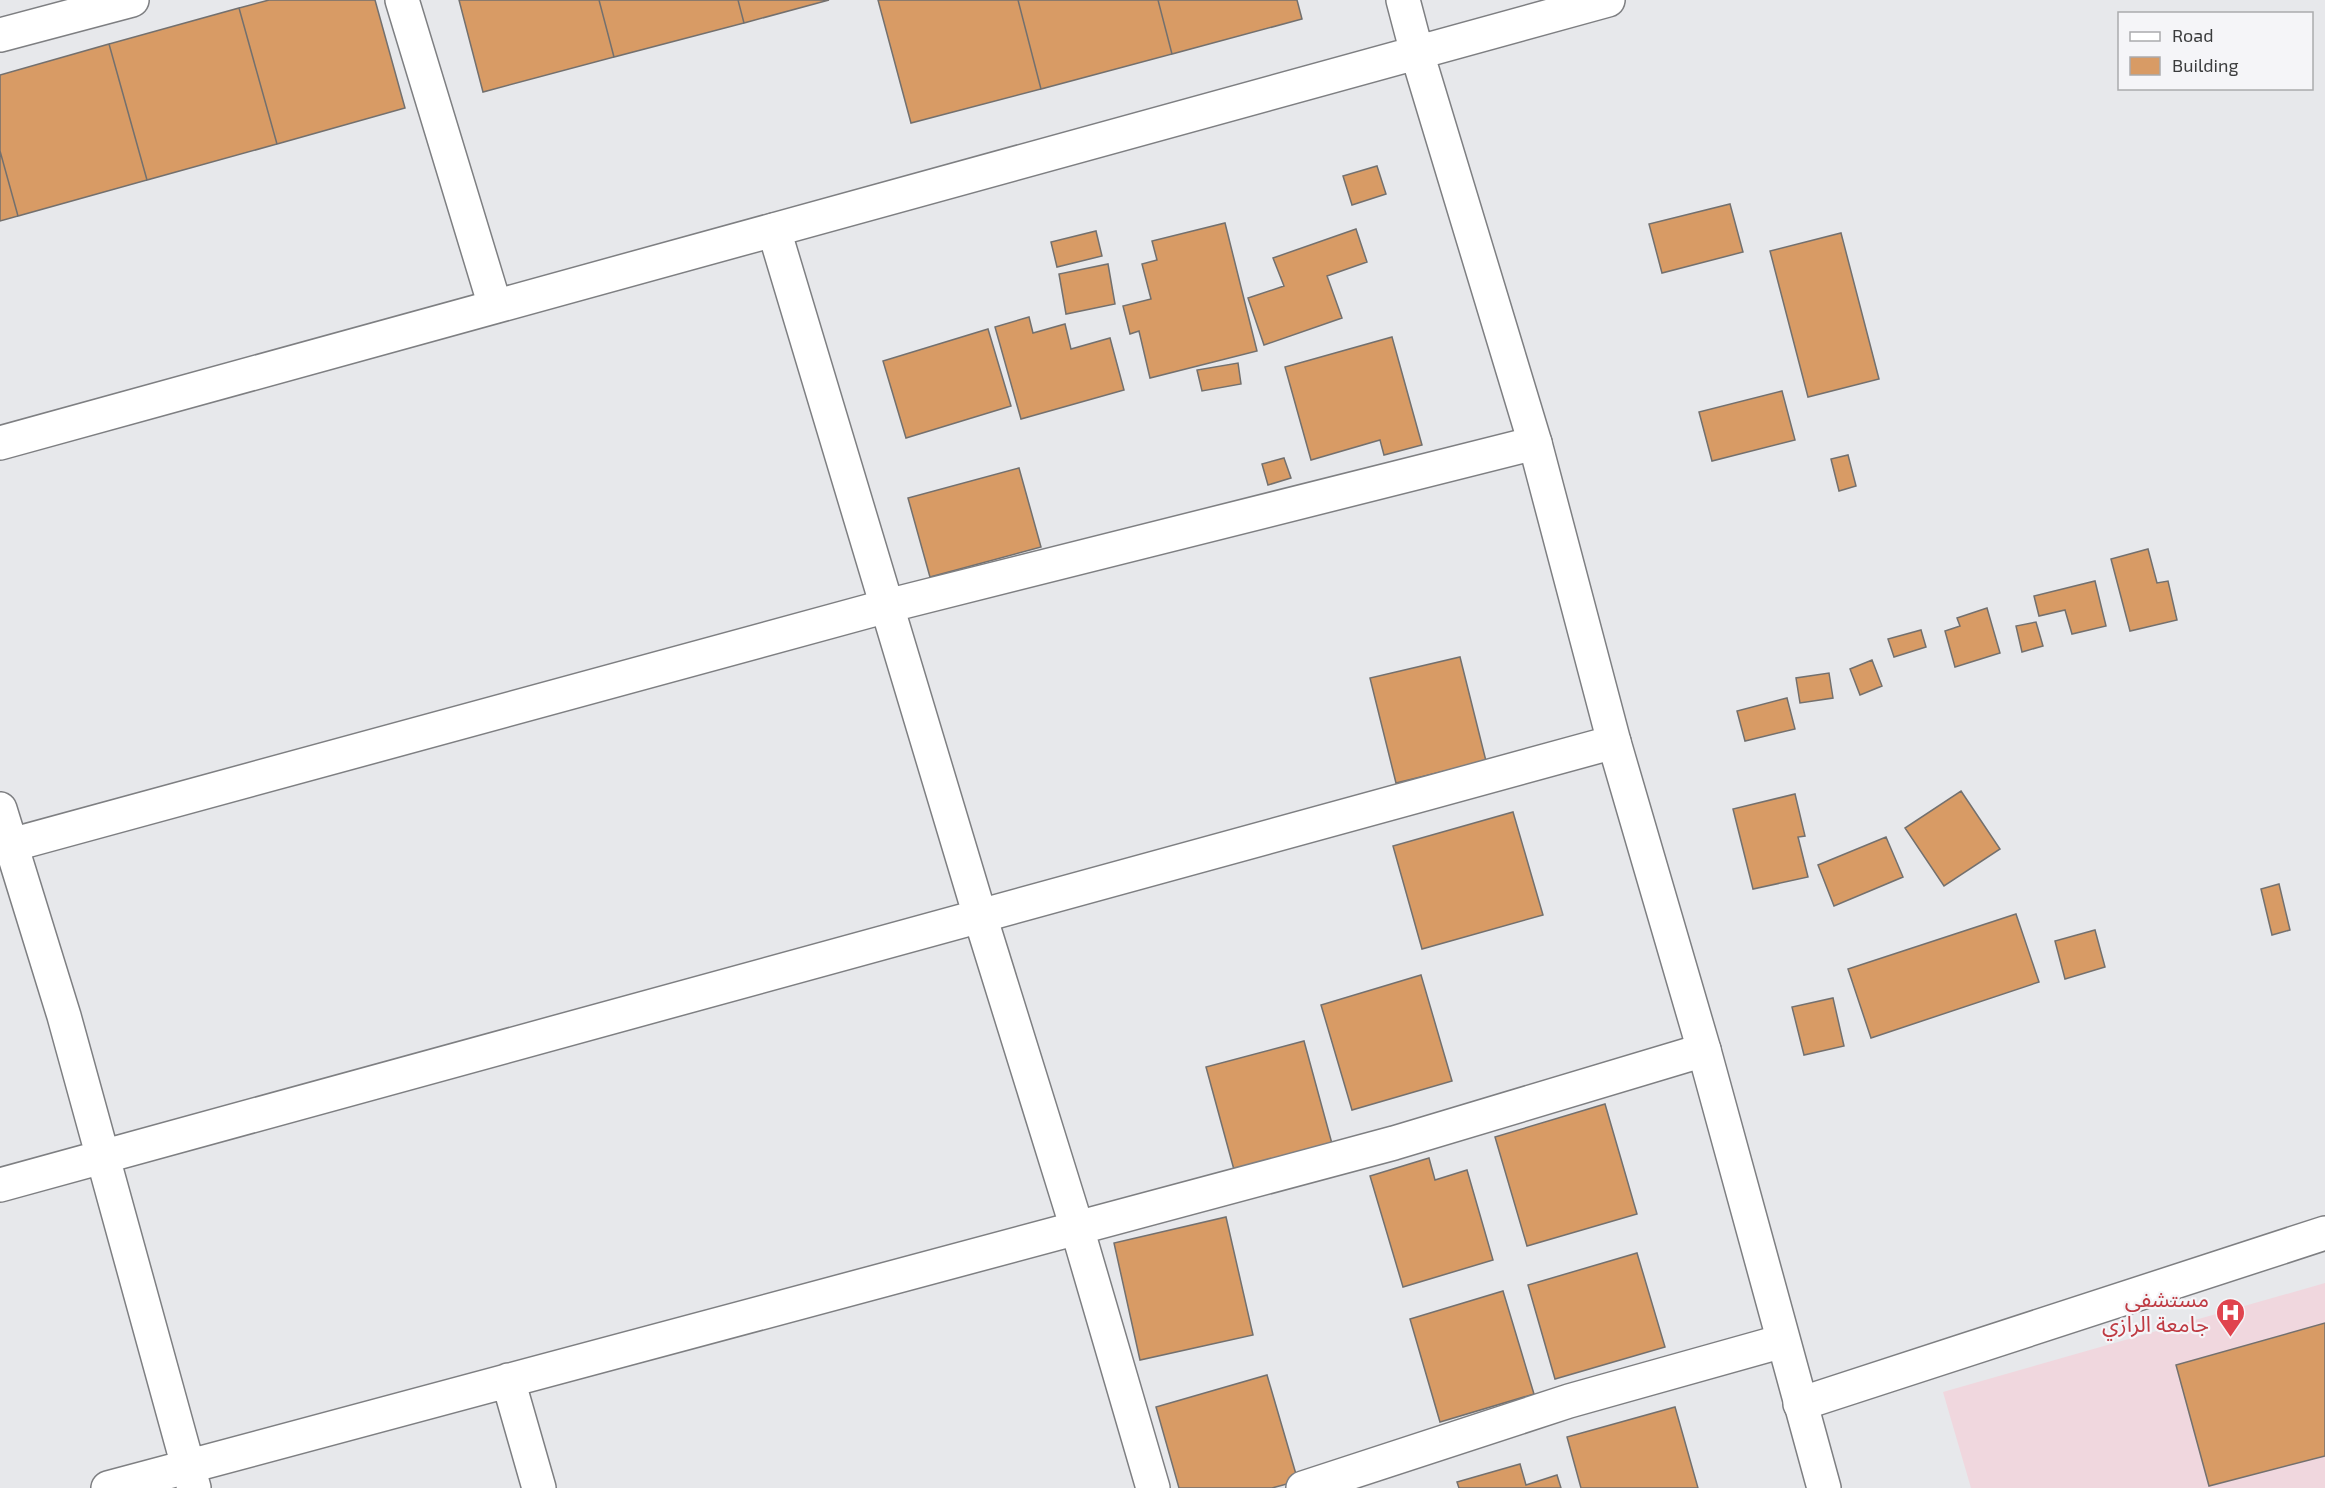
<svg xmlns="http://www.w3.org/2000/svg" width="2325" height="1488" font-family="'Exo 2','Noto Sans Arabic',sans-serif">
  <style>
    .medical { fill: #f0d7de }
    .building { fill: #d89b65; stroke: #73706e; stroke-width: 1.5 }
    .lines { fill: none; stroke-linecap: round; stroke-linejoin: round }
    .minor-casing { stroke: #7e7f82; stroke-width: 36 }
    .tertiary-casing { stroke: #7e7f82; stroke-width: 36 }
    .minor { stroke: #fff; stroke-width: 33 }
    .tertiary { stroke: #fff; stroke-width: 33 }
    .labels { text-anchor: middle; stroke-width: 4.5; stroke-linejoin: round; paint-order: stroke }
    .health-label { font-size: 22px; fill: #be3a42; stroke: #f5f5f8; text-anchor: end }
  </style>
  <rect width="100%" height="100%" fill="#e7e8eb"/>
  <path class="medical" d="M 2325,1283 L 2325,1488 L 1971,1488 L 1943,1392 Z"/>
  <path class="building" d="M 269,0 L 375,0 L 405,108 L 277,144 L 239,8 Z
    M 459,0 L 599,0 L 614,57 L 483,92 Z
    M 599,0 L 738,0 L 744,23 L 614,57 Z
    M 738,0 L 829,0 L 744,23 Z
    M 878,0 L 1018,0 L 1041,89 L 911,123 Z
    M 1018,0 L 1158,0 L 1172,54 L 1041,89 Z
    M 1158,0 L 1297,0 L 1302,19 L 1172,54 Z
    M 239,8 L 277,144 L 147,180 L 109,44 Z
    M 109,44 L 147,180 L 18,216 L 0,151 L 0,75 Z
    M 0,151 L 18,216 L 0,221 Z
    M 1377,166 L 1386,194 L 1352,205 L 1343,176 Z
    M 1730,204 L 1743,252 L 1662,273 L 1649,224 Z
    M 1225,223 L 1257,351 L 1150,378 L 1139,331 L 1130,334 L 1123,306 L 1151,299 L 1142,264 L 1157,260 L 1152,241 Z
    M 1356,229 L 1367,262 L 1327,276 L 1342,318 L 1264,345 L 1248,298 L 1284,286 L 1273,258 Z
    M 1096,231 L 1102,256 L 1057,267 L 1051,242 Z
    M 1841,233 L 1879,379 L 1808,397 L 1770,251 Z
    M 1108,264 L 1115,304 L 1066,314 L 1059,274 Z
    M 1029,317 L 1033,333 L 1065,324 L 1071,349 L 1110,338 L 1124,390 L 1021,419 L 995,327 Z
    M 988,329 L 1011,406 L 906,438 L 883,361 Z
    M 1392,337 L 1422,445 L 1384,455 L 1380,440 L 1311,460 L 1285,367 Z
    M 1238,363 L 1241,384 L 1202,391 L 1197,370 Z
    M 1782,391 L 1795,440 L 1712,461 L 1699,412 Z
    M 1848,455 L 1856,486 L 1839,491 L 1831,459 Z
    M 1284,458 L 1291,478 L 1268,485 L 1262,464 Z
    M 1019,468 L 1041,547 L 930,577 L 908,498 Z
    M 2148,549 L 2157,583 L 2168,581 L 2177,620 L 2130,631 L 2111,559 Z
    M 2095,581 L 2106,626 L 2072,634 L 2065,610 L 2039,616 L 2034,596 Z
    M 1987,608 L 2000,653 L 1955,667 L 1945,631 L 1960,626 L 1957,618 Z
    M 2036,622 L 2043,646 L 2022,652 L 2016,626 Z
    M 1921,630 L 1926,647 L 1894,657 L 1888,639 Z
    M 1460,657 L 1486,761 L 1396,783 L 1370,678 Z
    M 1872,660 L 1882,686 L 1860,695 L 1850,669 Z
    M 1829,673 L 1833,698 L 1800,703 L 1796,678 Z
    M 1787,698 L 1795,729 L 1745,741 L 1737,711 Z
    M 1961,791 L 2000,849 L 1944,886 L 1905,828 Z
    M 1795,794 L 1805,836 L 1798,837 L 1808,877 L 1753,889 L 1733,809 Z
    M 1513,812 L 1543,915 L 1422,949 L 1393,846 Z
    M 1886,837 L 1903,877 L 1834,906 L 1818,865 Z
    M 2279,884 L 2290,930 L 2272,935 L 2261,889 Z
    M 2016,914 L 2039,982 L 1871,1038 L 1848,969 Z
    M 2095,930 L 2105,967 L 2065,979 L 2055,941 Z
    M 1421,975 L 1452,1081 L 1352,1110 L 1321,1005 Z
    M 1833,998 L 1844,1046 L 1804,1055 L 1792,1007 Z
    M 1304,1041 L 1334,1151 L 1236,1177 L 1206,1067 Z
    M 1605,1104 L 1637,1214 L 1527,1246 L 1495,1137 Z
    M 1429,1158 L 1435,1180 L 1467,1170 L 1493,1260 L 1403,1287 L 1370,1176 Z
    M 1226,1217 L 1253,1335 L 1140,1360 L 1114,1243 Z
    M 1637,1253 L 1665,1347 L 1555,1379 L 1528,1285 Z
    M 1503,1291 L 1534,1394 L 1440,1422 L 1410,1319 Z
    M 2325,1323 L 2325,1456 L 2209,1486 L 2176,1365 Z
    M 1267,1375 L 1298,1481 L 1272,1488 L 1179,1488 L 1156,1407 Z
    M 1675,1407 L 1698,1488 L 1581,1488 L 1567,1437 Z
    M 1520,1464 L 1526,1485 L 1557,1475 L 1561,1488 L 1459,1488 L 1457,1482 Z"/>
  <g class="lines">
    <defs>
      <path id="minor" d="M 402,0 L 495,306
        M 0,35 L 132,0
        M 774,230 L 980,916 L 1077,1228 L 1153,1488
        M 0,809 L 64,1016 L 194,1488
        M 0,848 L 887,606 L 1535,443
        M 0,1185 L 1614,742
        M 508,1380 L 539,1488
        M 1800,1404 L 2325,1233
        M 108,1488 L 1394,1143 L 1704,1050
        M 1303,1488 L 1569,1401 L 1783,1341"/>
      <path id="tertiary" d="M 1403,0 L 1417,53 L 1535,443 L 1614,742 L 1704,1050 L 1824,1488
        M 0,443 L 1608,0"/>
    </defs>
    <use href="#minor" class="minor-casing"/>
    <use href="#tertiary" class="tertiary-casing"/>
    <use href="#minor" class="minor"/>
    <use href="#tertiary" class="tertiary"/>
  </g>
  <defs>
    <symbol id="hospital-pin" viewBox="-11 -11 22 30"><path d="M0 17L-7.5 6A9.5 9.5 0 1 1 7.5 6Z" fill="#e0444e" stroke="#f5f5f8"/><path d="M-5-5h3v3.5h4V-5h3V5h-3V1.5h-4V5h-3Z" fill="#fff"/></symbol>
  </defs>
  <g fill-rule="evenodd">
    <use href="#hospital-pin" x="2214" y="1296" width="33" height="45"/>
  </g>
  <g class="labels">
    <g class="health-label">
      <text x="2209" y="1307">مستشفى<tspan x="2209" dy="25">جامعة الرازي</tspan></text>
    </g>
  </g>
  <rect x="2118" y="12" width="195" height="78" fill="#f5f5f8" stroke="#aaabad" stroke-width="1.5"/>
  <rect x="2130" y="32" width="30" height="9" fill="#ffffff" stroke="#aaabad" stroke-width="1.5"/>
  <text x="2172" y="42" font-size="18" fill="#3a3b3c">Road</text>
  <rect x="2130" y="57" width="30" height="18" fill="#d89b65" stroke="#aaabad" stroke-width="1.5"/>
  <text x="2172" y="72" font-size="18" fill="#3a3b3c">Building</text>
</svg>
